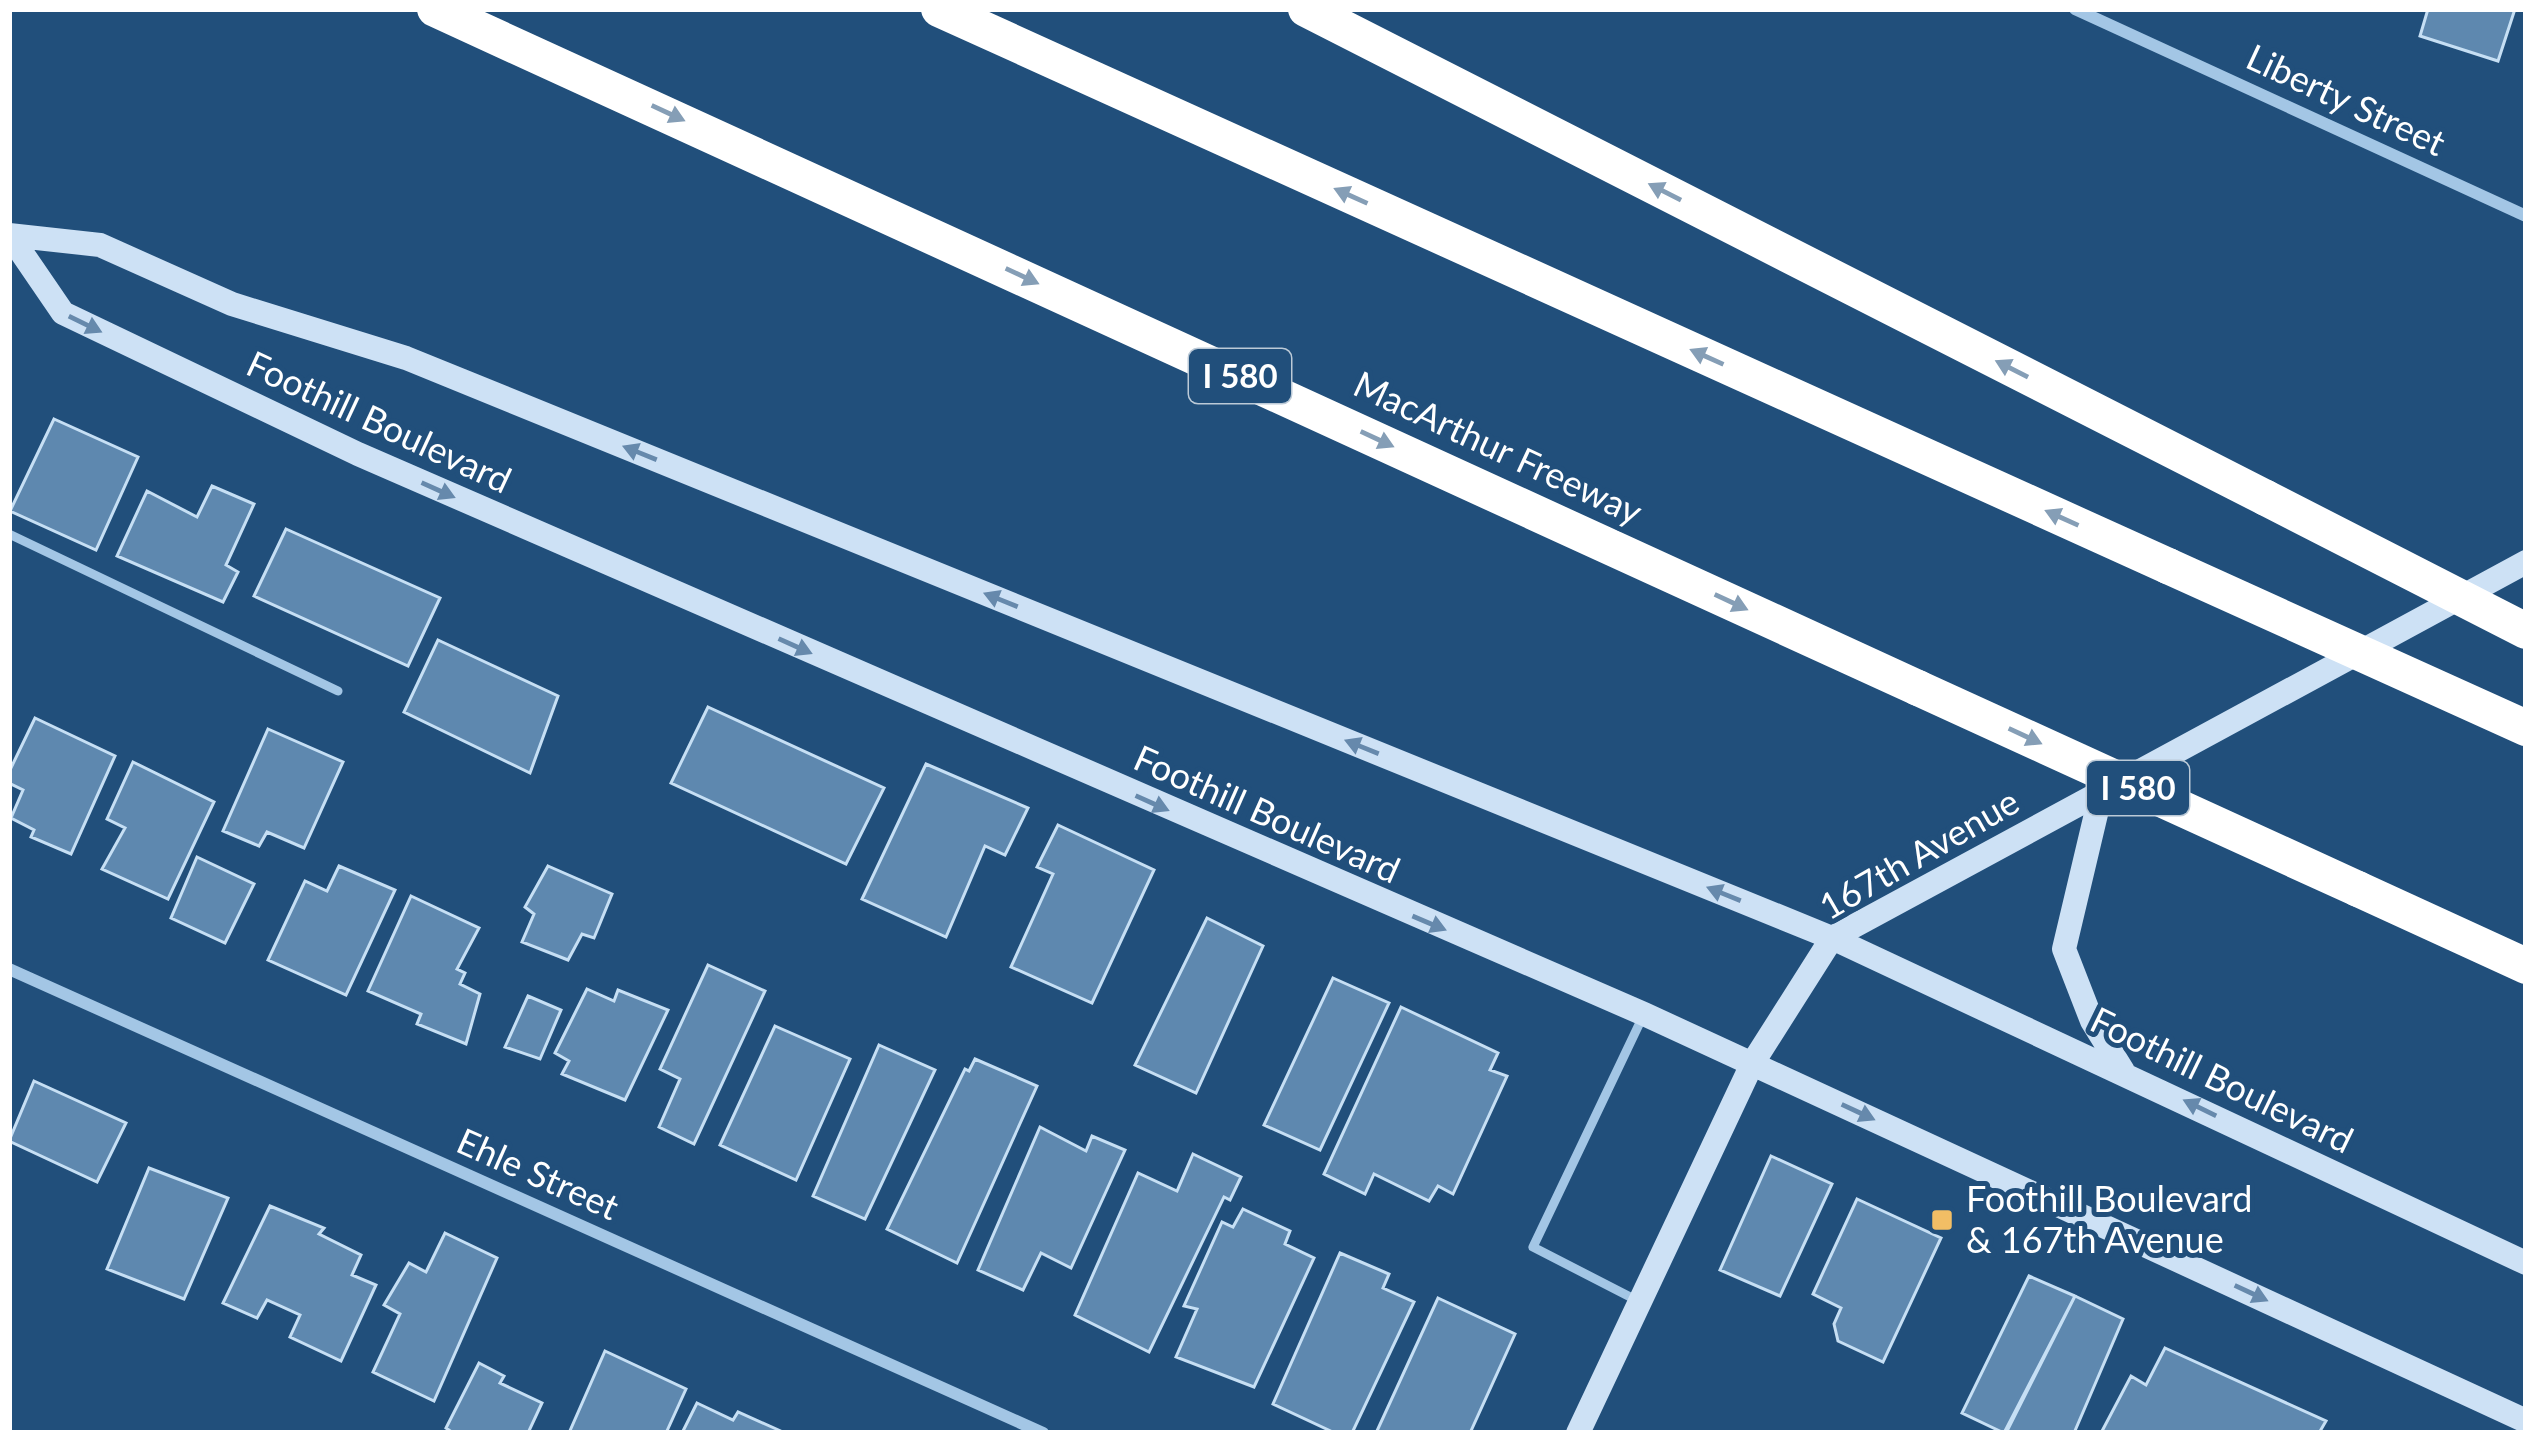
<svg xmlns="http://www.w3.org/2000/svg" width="2535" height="1442" font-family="Lato,sans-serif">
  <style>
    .building { fill: #5e88af; stroke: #c6dff4; stroke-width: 3 }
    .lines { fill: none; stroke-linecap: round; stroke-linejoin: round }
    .lane { stroke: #a3c6e5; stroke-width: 9 }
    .street { stroke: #a3c6e5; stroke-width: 12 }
    .secondary { stroke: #cde1f5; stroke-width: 24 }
    .highway { stroke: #fff; stroke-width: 36 }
    .highway-bridge { stroke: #fff; stroke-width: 36 }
    .oneway { fill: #859eb6 }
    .oneway2 { fill: #6689ac }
    .poi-dot { fill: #f2be65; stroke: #214f7b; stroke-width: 4.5 }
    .labels { text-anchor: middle; stroke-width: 10; stroke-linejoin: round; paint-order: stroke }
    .shield { fill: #214f7b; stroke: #bccad7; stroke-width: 3 }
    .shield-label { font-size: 33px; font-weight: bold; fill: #fff }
    .street-label { font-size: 36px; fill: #fff; stroke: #214f7b }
    .poi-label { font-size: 36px; fill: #fff; stroke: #214f7b; text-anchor: start }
  </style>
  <rect width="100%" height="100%" fill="#214f7b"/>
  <path class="building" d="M 2428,9 L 2515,9 L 2498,61 L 2420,36 Z
    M 54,419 L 138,457 L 96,550 L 10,511 Z
    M 212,486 L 254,504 L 226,565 L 238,572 L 223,602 L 117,556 L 147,491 L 197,517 Z
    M 286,529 L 440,598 L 408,666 L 254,596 Z
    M 438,640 L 558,696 L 530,773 L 404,712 Z
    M 708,707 L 884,788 L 846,864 L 671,783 Z
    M 35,718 L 115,756 L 71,854 L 31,837 L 34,830 L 11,818 L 23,790 L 9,783 L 9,772 Z
    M 268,729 L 343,762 L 304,848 L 267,832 L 259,846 L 223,831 Z
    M 133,762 L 214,802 L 168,899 L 102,869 L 125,828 L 107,819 Z
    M 926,764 L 1028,808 L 1005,855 L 985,846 L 946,937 L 862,899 Z
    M 1058,825 L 1154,870 L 1092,1003 L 1011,967 L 1053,874 L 1037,867 Z
    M 197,857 L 254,884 L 225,943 L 171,918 Z
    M 339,866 L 395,890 L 346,995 L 268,960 L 305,881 L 327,891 Z
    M 548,866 L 612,894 L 594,938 L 582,934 L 568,960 L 522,942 L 534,914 L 525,907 Z
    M 411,896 L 479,928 L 457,969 L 465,973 L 460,984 L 480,994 L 466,1044 L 417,1024 L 421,1014 L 368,991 Z
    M 1207,918 L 1263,946 L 1196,1093 L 1135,1065 Z
    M 708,965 L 765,991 L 694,1144 L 659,1127 L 680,1079 L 660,1069 Z
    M 1333,978 L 1389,1003 L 1320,1150 L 1264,1125 Z
    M 587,989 L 614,1001 L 618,990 L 668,1010 L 625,1100 L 562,1074 L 569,1061 L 555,1053 Z
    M 528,996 L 561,1010 L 540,1059 L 505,1047 Z
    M 1401,1007 L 1498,1053 L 1490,1070 L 1507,1076 L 1453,1194 L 1438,1186 L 1429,1201 L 1374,1174 L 1365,1194 L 1324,1174 Z
    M 775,1026 L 850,1059 L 796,1180 L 720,1145 Z
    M 879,1045 L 935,1070 L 865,1219 L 813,1196 Z
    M 975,1059 L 1037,1086 L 957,1263 L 887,1229 L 965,1069 L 969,1071 Z
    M 34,1081 L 126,1123 L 97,1182 L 9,1141 Z
    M 1040,1127 L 1086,1151 L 1092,1136 L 1125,1150 L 1071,1268 L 1041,1253 L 1023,1290 L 978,1270 Z
    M 1193,1154 L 1241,1177 L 1230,1200 L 1224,1197 L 1149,1352 L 1075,1315 L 1138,1173 L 1177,1191 Z
    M 1771,1156 L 1832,1184 L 1780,1296 L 1720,1270 Z
    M 149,1168 L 228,1198 L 184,1299 L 107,1269 Z
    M 1857,1199 L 1941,1238 L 1883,1362 L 1838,1341 L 1834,1324 L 1841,1308 L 1813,1294 Z
    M 270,1206 L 324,1228 L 319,1234 L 361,1255 L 352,1275 L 376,1285 L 341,1361 L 290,1337 L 300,1315 L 267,1300 L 257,1318 L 223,1303 Z
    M 1243,1209 L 1290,1231 L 1285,1244 L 1314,1258 L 1254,1387 L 1176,1357 L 1197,1309 L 1184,1306 L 1222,1222 L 1233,1227 Z
    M 445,1233 L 497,1258 L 434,1401 L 373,1372 L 400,1314 L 384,1305 L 409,1263 L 426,1272 Z
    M 1340,1253 L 1389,1274 L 1383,1288 L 1414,1302 L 1352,1433 L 1335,1433 L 1273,1404 Z
    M 2029,1276 L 2075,1296 L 2004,1433 L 1962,1413 Z
    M 2075,1296 L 2123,1319 L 2074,1433 L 2006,1433 Z
    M 1438,1298 L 1515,1334 L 1470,1433 L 1376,1433 Z
    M 2165,1348 L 2326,1421 L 2319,1433 L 2101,1433 L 2131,1376 L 2146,1385 Z
    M 605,1351 L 686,1389 L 666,1433 L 569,1433 Z
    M 479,1363 L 504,1376 L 500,1383 L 542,1403 L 528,1433 L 453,1433 L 446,1428 Z
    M 697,1403 L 733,1420 L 738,1412 L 783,1432 L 682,1433 Z"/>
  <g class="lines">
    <path class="lane" d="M 9,534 L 338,691
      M 1640,1302 L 1533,1247 L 1644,1014"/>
    <path class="street" d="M 2075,9 L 2526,216
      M 9,969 L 1043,1433"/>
    <path class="secondary" d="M 9,235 L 100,245 L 232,304 L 406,358 L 1832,938 L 2526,1263
      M 11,237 L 63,313 L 358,454 L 1644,1014 L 2526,1421
      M 2101,793 L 2064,949 L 2092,1021 L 2123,1071
      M 1578,1433 L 1752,1064 L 1832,938 L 2526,562"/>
    <path class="highway" d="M 435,9 L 1918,688
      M 939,9 L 2168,566
      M 1306,9 L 2266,498
      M 2358,889 L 2526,966"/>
    <path class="highway-bridge" d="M 2266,498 L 2526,631
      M 2168,566 L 2526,728
      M 1918,688 L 2358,889"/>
  </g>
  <defs><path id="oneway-solid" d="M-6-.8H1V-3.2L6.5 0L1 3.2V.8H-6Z" transform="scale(3)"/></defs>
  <g class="oneway">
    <use href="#oneway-solid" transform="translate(668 113) rotate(25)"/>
    <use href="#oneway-solid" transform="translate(1665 192) rotate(-153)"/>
    <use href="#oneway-solid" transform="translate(1351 196) rotate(-156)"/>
    <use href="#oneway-solid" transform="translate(1022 276) rotate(25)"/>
    <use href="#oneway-solid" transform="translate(1707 357) rotate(-156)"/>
    <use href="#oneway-solid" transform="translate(2012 369) rotate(-153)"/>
    <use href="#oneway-solid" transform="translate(1377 439) rotate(25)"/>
    <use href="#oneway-solid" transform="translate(2062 518) rotate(-156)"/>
    <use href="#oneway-solid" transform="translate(1731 602) rotate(25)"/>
    <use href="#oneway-solid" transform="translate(2025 736) rotate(25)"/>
  </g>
  <g class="oneway2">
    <use href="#oneway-solid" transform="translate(85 324) rotate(26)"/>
    <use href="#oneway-solid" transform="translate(640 453) rotate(-158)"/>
    <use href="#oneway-solid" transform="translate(438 490) rotate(24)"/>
    <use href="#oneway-solid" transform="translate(1001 600) rotate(-158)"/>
    <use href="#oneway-solid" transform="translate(795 646) rotate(24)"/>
    <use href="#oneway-solid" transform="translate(1362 747) rotate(-158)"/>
    <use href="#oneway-solid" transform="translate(1152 803) rotate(24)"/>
    <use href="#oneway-solid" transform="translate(1724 894) rotate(-158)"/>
    <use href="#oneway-solid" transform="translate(1429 923) rotate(23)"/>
    <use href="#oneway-solid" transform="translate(2200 1108) rotate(-154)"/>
    <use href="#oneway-solid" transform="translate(1858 1112) rotate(25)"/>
    <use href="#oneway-solid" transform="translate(2251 1293) rotate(25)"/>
  </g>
  <rect class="poi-dot" x="1930" y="1208" width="24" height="24" rx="6"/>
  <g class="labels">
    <g class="shield">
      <rect x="1189" y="349" width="102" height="54" rx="9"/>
      <rect x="2087" y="761" width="102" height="54" rx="9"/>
    </g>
    <g class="shield-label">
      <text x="1240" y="388">I 580</text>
      <text x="2138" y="800">I 580</text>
    </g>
    <g class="street-label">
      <text transform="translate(2346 100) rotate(25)" y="13">Liberty Street</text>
      <text transform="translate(379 422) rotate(25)" y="13">Foothill Boulevard</text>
      <text transform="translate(1498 448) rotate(25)" y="13">MacArthur Freeway</text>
      <text transform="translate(1267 814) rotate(24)" y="13">Foothill Boulevard</text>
      <text transform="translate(1919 854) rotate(-30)" y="13">167th Avenue</text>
      <text transform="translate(2222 1080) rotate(26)" y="13">Foothill Boulevard</text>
      <text transform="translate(538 1174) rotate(24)" y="13">Ehle Street</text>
    </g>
    <g class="poi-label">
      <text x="1966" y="1212">Foothill Boulevard<tspan x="1966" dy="41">&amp; 167th Avenue</tspan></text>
    </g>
  </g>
  <rect width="2535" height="1442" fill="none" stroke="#ffffff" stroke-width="24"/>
</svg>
